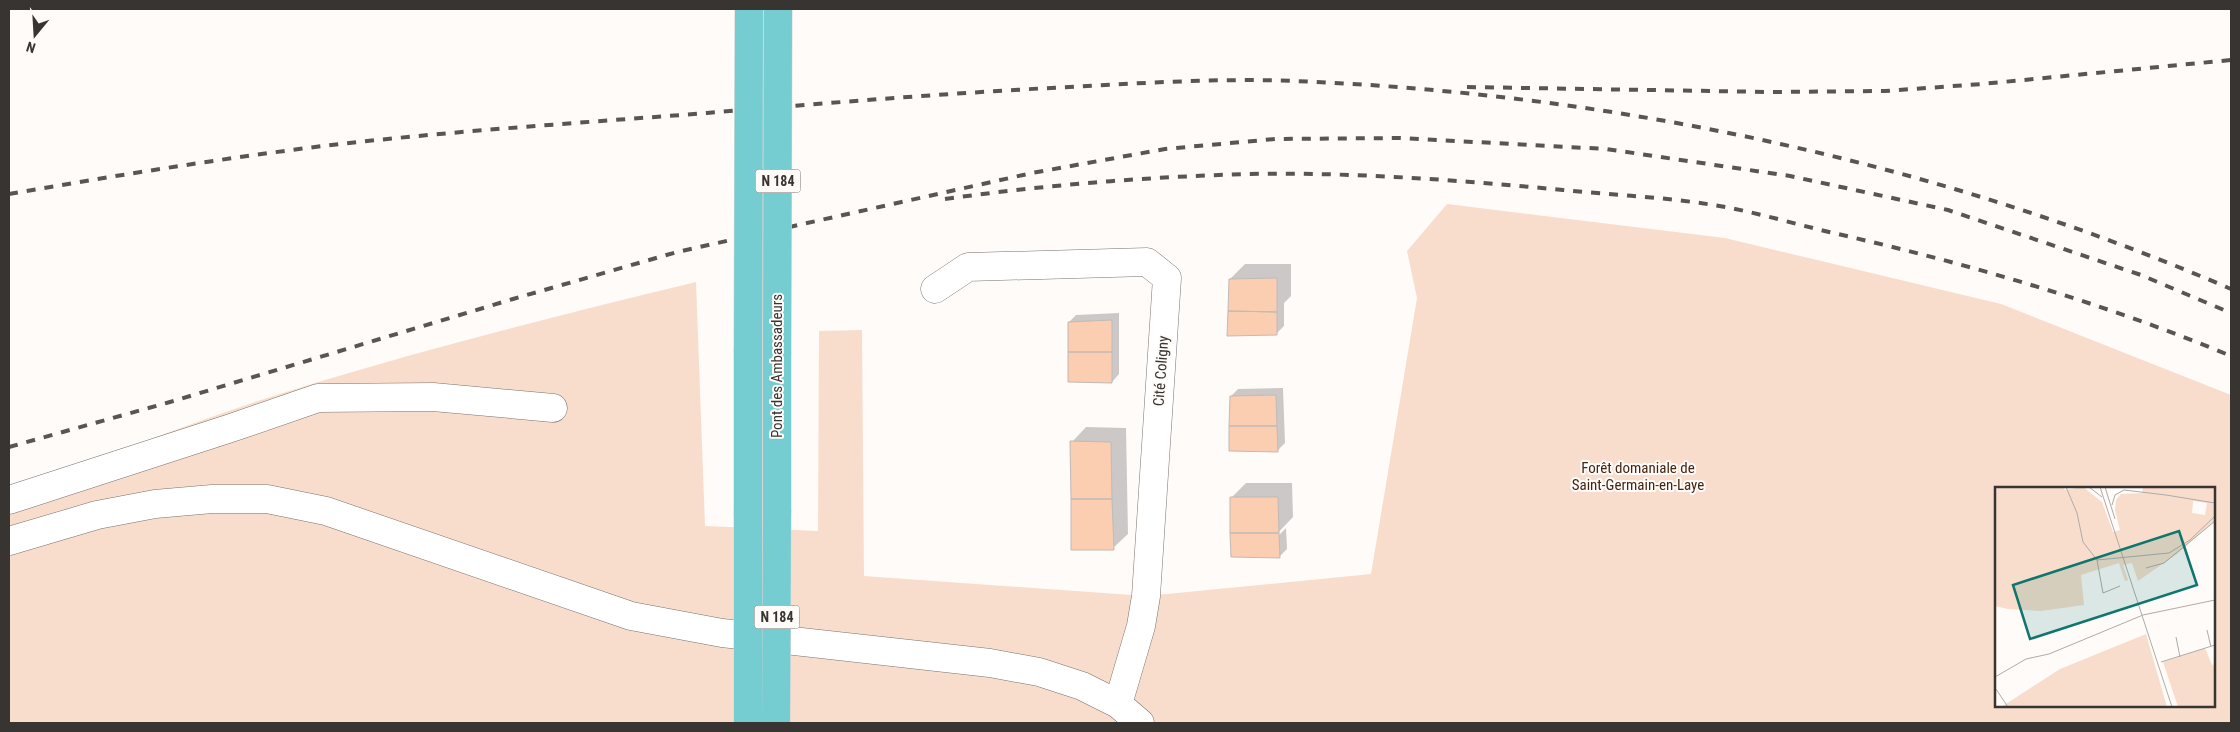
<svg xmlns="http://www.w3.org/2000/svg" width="2240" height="732" font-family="'Roboto Condensed',sans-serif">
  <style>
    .green { fill: #f9ddcc; fill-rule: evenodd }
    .shadow { fill: #0003 }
    .building { fill: #fbcdb1; stroke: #c1bab6 }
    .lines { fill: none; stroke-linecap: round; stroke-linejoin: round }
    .minor-casing { stroke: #79726e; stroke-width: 29 }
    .major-casing { stroke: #d7d6d6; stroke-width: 29 }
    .minor { stroke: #fff; stroke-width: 28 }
    .major { stroke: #76cdd1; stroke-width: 28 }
    .rail { stroke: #585553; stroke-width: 4; stroke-dasharray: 9 9; stroke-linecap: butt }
    .major-bridge-casing { stroke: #d7d6d6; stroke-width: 29; stroke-linecap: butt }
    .major-bridge { stroke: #76cdd1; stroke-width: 28 }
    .labels { text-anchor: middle; stroke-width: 4; stroke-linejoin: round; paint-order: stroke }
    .shield { fill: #fefbf9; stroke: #73706e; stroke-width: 1 }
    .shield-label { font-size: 14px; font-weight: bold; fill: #373432 }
    .street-label { font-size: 15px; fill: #373432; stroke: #fefbf9 }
    .park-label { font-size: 15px; fill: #442613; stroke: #fefbf9 }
    .inset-road { fill: none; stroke: #aeaba9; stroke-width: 1 }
    .view { fill: #0f766e; fill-opacity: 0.15; stroke: #0f766e; stroke-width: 2.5 }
    .inset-edge { fill: none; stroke: #373432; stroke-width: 2.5 }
  </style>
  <rect width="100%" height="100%" fill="#fefbf9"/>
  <path class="green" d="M 1447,204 L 1725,238 L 2001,304 L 2231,395 L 2231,723 L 9,723 L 9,493 C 110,454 212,414 315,383 C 441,345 568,313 696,282 L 705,526 L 818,531 L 819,331 L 862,330 L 864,576 L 1146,596 L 1371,574 L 1417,298 L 1407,251 ZM 1996,488 L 2214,488 L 2214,706 L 1996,706 Z"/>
  <path class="shadow" d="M 1245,264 L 1291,264 L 1291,296 L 1284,303 L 1284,326 L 1276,334 L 1230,279 Z
    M 1119,313 L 1119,374 L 1112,382 L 1069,322 L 1076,315 Z
    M 1283,388 L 1285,443 L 1277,451 L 1231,396 L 1238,389 Z
    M 1086,427 L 1126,428 L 1128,534 L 1113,548 L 1072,442 Z
    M 1246,483 L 1292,483 L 1293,517 L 1274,537 L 1276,538 L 1286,528 L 1287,549 L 1280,556 L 1231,498 Z"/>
  <path class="building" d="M 1277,278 L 1277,312 L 1228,311 L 1229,279 Z
    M 1228,311 L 1277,312 L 1277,335 L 1227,336 Z
    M 1112,320 L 1112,352 L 1068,352 L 1068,322 Z
    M 1068,352 L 1112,352 L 1112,383 L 1068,382 Z
    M 1276,395 L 1277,426 L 1229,426 L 1230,396 Z
    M 1229,426 L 1277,426 L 1278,452 L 1229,451 Z
    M 1070,441 L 1111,442 L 1112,499 L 1071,499 Z
    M 1230,497 L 1278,497 L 1279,533 L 1230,533 Z
    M 1071,499 L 1112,499 L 1114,550 L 1071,550 Z
    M 1230,533 L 1279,533 L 1280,558 L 1231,557 Z"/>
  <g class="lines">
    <defs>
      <path id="minor" d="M 935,289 L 968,267 L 1147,262 L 1167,278 L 1146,596 L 1141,626 L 1118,704
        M 9,500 L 231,428 L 318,398 L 433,397 L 553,408
        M 9,541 L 97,515 L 155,504 L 212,499 L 267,499 L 326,511 L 631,616 L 722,633 L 990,663 L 1039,672 L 1082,686 L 1118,704 L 1140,723"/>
      <path id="major" d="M 748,353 L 748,511
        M 777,510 L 777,354"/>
    </defs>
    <use href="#minor" class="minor-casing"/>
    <use href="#major" class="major-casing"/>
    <use href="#minor" class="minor"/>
    <use href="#major" class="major"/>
    <path class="rail" d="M 1467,87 L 1770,92 L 1885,91 L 1982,84 L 2231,60
      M 9,194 C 113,176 218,159 323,146 C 450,131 579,123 707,113 C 827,103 948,93 1069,87 C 1144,83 1220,78 1295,81 C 1615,94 1937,162 2231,289
      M 945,199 C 1045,185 1146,177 1247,174 C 1352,172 1458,180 1563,190 C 1612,195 1665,197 1713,205 C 1752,211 1791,223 1829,232 C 1966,263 2101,302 2231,356
      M 9,447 L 170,402 L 513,299 L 677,252 L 1032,173 L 1165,149 L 1275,139 L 1400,138 L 1606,149 L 1790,176 L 1948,210 L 2141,275 L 2231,313"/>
    <defs>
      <path id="major-bridge" d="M 748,353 L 749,9
        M 777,354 L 778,9
        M 748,723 L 748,511
        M 776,723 L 777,510"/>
    </defs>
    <use href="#major-bridge" class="major-bridge-casing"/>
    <use href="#major-bridge" class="major-bridge"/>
  </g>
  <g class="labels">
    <g class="shield">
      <rect x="755.5" y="169.5" width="45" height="23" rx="4"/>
      <rect x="754.5" y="605.5" width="45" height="23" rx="4"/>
    </g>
    <g class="shield-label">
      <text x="778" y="186">N 184</text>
      <text x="777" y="622">N 184</text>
    </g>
    <g class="street-label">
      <text transform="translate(777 366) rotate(-90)" y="5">Pont des Ambassadeurs</text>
      <text transform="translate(1161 371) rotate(-86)" y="5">Cité Coligny</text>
    </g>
    <g class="park-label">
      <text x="1638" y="473">Forêt domaniale de<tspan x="1638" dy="17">Saint-Germain-en-Laye</tspan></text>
    </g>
  </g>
  <g transform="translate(1995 487)">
    <rect width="220" height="220" fill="#fefbf9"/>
    <path d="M 0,0 L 68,0 L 70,3 L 88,0 L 107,15 L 118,45 L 125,43 L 120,23 L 121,13 L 126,7 L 147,6 L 148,1 L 144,0 L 220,0 L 220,34 L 182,67 L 143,94 L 137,76 L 128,78 L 133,93 L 130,94 L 124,76 L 86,88 L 89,118 L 46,124 L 13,122 L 0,119 ZM 198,14 L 212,16 L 210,28 L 197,26 ZM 151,147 L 172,220 L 6,220 L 65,182 ZM 210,161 L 217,178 L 220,177 L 220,220 L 183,220 L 168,175 Z" fill="#f9ddcc" fill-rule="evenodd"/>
    <path class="inset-road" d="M 71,0 L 82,26 L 88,55 L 102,73 L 174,66 L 195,53 L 220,29M 94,0 L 107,10M 105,0 L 177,220M 110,0 L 120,32M 171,8 L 220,16M 117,18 L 120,8 L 129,3 L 171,8M 102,73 L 108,106 L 125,99M 151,81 L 169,76 L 220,34M 212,143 L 216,160M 181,150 L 185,170M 166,175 L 220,158M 0,190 L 31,172 L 54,167 L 148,128 L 220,113M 1,202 L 13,220"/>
    <path class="view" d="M 184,44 L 202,98 L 35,152 L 18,98 Z"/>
    <rect width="220" height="220" class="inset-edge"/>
  </g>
  <rect width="2240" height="732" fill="none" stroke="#373432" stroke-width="20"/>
  <g transform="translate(35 35) rotate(198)" stroke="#fefbf9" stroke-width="4" paint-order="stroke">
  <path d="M0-4L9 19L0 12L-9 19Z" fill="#373432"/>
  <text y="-8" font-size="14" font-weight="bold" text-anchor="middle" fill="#373432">N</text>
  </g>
</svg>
